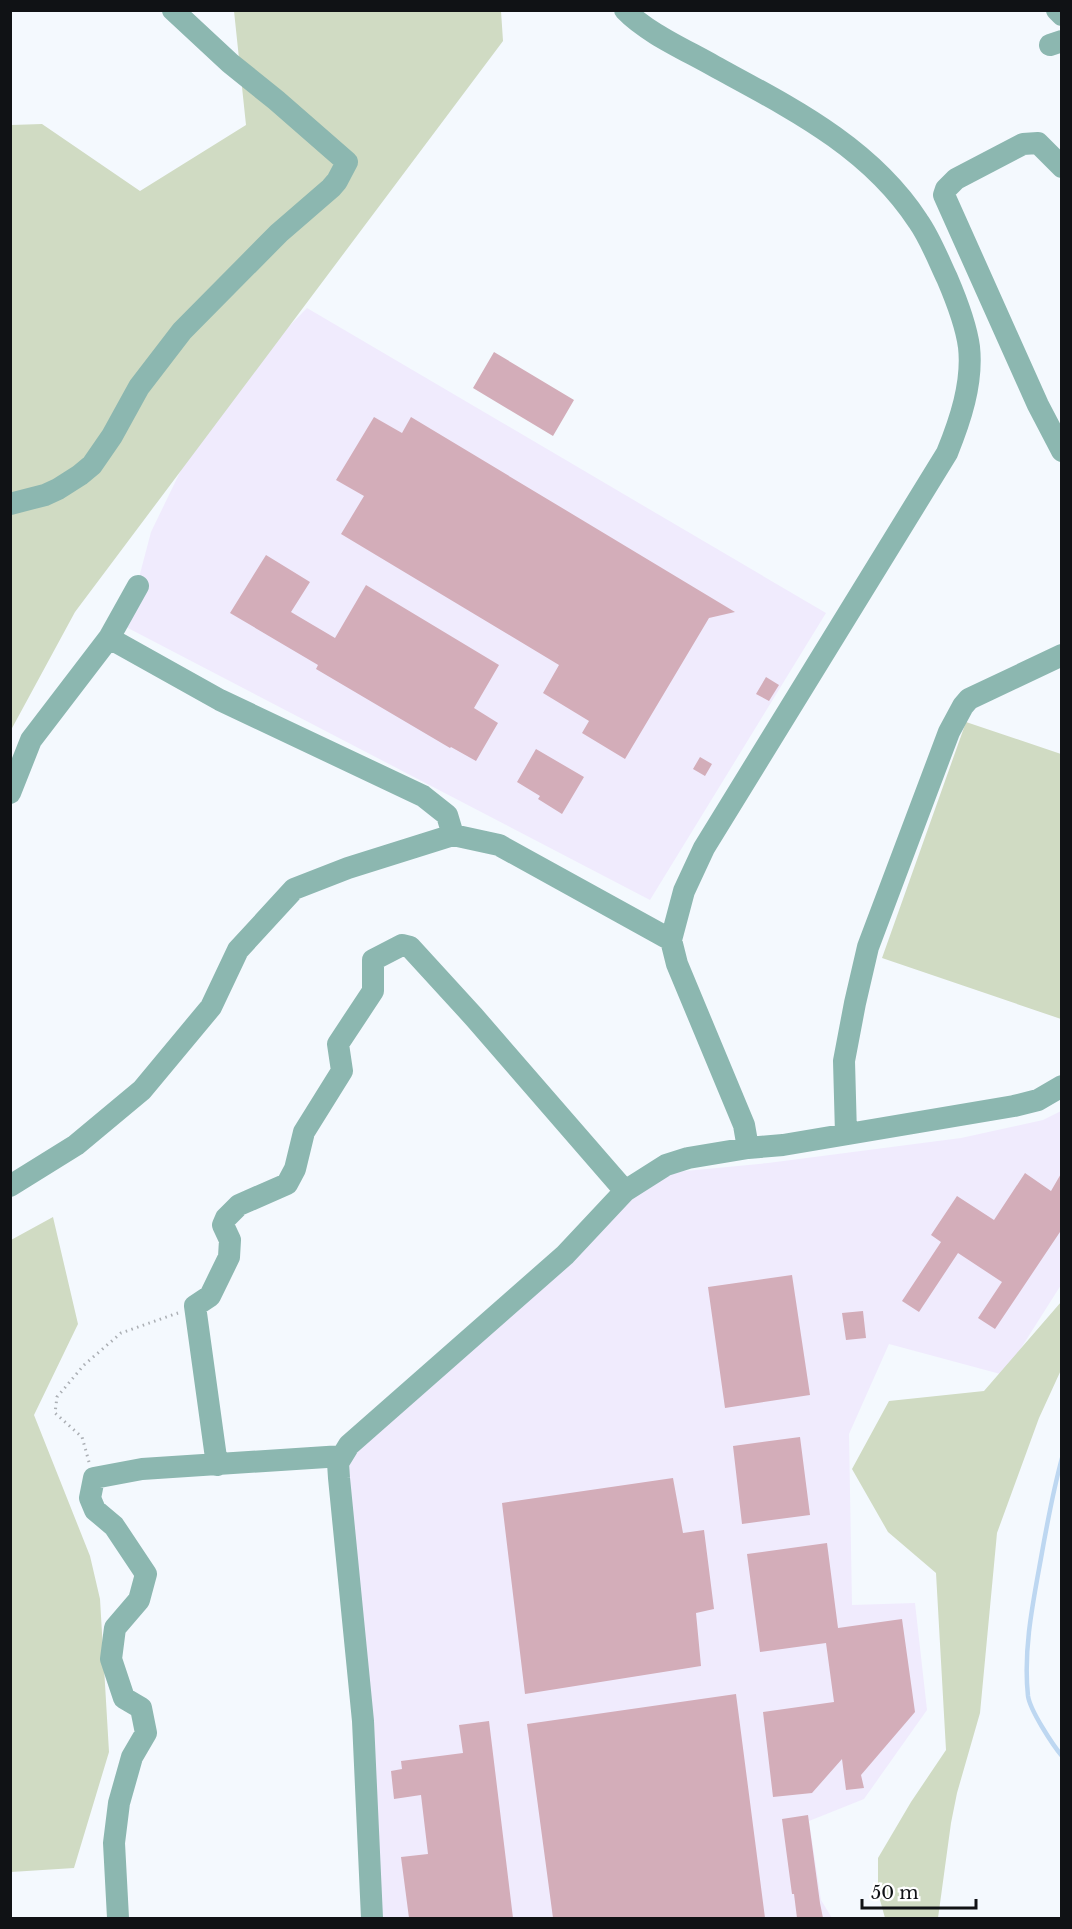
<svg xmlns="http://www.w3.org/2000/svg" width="1072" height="1929" font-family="'Libre Baskerville',serif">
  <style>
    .industrial { fill: #f0ebfd }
    .green { fill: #d0dbc3 }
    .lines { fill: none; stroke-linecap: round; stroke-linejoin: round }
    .stream { stroke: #bdd7f1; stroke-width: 4.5 }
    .building { fill: #d3adb9 }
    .path { stroke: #abafb4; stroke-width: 3; stroke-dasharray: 1.5 4.5; stroke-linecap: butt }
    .minor { stroke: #8cb7b0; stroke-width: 22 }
  </style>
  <rect width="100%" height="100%" fill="#f4f9fe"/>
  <path class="industrial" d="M 307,308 L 826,613 L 650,900 L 126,627 L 151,532 L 213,404 Z
    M 1061,1111 L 1061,1285 L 1004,1375 L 889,1344 L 849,1434 L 852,1605 L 915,1603 L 927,1710 L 864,1799 L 809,1821 L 821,1900 L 832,1918 L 379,1918 L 341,1452 L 654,1174 L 768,1163 L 961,1138 L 1043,1120 Z"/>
  <path class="green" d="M 234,11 L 501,11 L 503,41 L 75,612 L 11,730 L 11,125 L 42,124 L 140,191 L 246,125 Z
    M 966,722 L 1061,754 L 1061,1019 L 882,958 Z
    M 53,1217 L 78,1324 L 34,1415 L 90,1556 L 100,1599 L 109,1752 L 74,1868 L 11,1872 L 11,1240 Z
    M 1061,1302 L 1061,1370 L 1039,1418 L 997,1533 L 980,1713 L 957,1793 L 951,1823 L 938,1918 L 885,1918 L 878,1893 L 878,1858 L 911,1802 L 946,1750 L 936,1573 L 888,1532 L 852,1469 L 889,1401 L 984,1391 Z"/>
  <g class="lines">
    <path class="stream" d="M 1062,1458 C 1053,1491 1047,1524 1041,1558 C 1033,1602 1023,1650 1028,1696 C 1030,1710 1052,1744 1062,1756"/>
  </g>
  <path class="building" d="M 494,352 L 574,400 L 553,436 L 473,388 Z
    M 374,417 L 402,433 L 411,417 L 735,612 L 709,618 L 625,759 L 582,733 L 589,721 L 543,693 L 559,665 L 341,534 L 364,496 L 336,480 Z
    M 266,555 L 310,582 L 291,612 L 335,638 L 366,585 L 499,665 L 474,708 L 498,723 L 476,761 L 451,747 L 450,748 L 316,669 L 318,665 L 230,613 Z
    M 766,677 L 779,685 L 769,701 L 756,694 Z
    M 536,749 L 584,777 L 562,814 L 538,799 L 540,796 L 517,782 Z
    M 700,757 L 712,764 L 705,776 L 693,769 Z
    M 1062,1172 L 1062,1229 L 995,1329 L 978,1318 L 1002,1282 L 958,1253 L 919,1312 L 902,1301 L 941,1242 L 931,1235 L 957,1196 L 994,1220 L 1025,1173 L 1051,1191 Z
    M 792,1275 L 810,1395 L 725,1408 L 708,1287 Z
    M 863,1311 L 866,1338 L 846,1340 L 842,1313 Z
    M 800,1437 L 810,1515 L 742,1524 L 733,1446 Z
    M 673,1478 L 683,1533 L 704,1530 L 714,1609 L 696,1613 L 701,1666 L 525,1694 L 502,1503 Z
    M 827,1543 L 838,1628 L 902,1619 L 915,1712 L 861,1775 L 864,1788 L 846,1790 L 842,1759 L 812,1793 L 773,1797 L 763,1712 L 834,1702 L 826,1643 L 760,1652 L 747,1554 Z
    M 736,1694 L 765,1918 L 553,1918 L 527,1724 Z
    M 489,1721 L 513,1918 L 409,1918 L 401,1857 L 428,1854 L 421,1795 L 394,1799 L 391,1771 L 402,1769 L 401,1761 L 463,1753 L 459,1725 Z
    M 808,1815 L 820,1903 L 823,1918 L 797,1918 L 794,1894 L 792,1894 L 782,1819 Z"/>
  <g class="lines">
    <path class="path" d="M 89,1462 L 82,1437 L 55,1413 L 57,1397 L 84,1365 L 121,1333 L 178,1313"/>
    <path class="minor" d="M 625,10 C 647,33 686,50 714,66 C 789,107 869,146 918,221 C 930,238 938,259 947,278 C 956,299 966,324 969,347 C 973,383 960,421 947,453 L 704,848 L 684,891 L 671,940 L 677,964 L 744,1125 L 748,1148
      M 1057,10 L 1062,15
      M 1050,45 L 1062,41
      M 1062,167 L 1038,143 L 1023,144 L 956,179 L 946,189 L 944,195 L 1038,405 L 1062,451
      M 10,504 L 45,495 L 58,489 L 80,475 L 92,465 L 112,436 L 139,387 L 182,331 L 279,233 L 331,188 L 337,181 L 347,162 L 276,100 L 230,63 L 173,10
      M 109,638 L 220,700 L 423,796 L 447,815 L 453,835
      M 10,793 L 31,740 L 109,638 L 138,586
      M 846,1134 L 844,1061 L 855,1003 L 868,947 L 949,732 L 963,706 L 969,699 L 1062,655
      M 10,1186 L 76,1145 L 142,1090 L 211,1007 L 238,950 L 294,889 L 348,868 L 453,835 L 499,845 L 671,940
      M 217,1465 L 195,1306 L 210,1296 L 229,1257 L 230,1240 L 223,1225 L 226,1218 L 239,1205 L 287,1184 L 295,1169 L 304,1132 L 342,1071 L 338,1044 L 373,991 L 373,960 L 402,945 L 410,947 L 474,1017 L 625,1191
      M 118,1918 L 114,1843 L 119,1803 L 132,1757 L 146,1733 L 141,1708 L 124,1698 L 111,1659 L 115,1628 L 139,1600 L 146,1574 L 114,1526 L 95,1510 L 90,1498 L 94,1478 L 142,1469 L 342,1456
      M 372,1918 L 363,1721 L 339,1478 L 338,1463 L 349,1445 L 565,1255 L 625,1191 L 666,1165 L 688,1158 L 748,1148 L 783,1145 L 1014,1106 L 1038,1100 L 1062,1086"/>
  </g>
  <rect width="1072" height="1929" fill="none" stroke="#101215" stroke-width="24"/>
  <path d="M862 1899v9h114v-9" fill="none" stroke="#101215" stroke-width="3"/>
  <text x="871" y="1899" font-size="18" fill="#101215" stroke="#ffffff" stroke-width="4.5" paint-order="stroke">50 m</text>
</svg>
